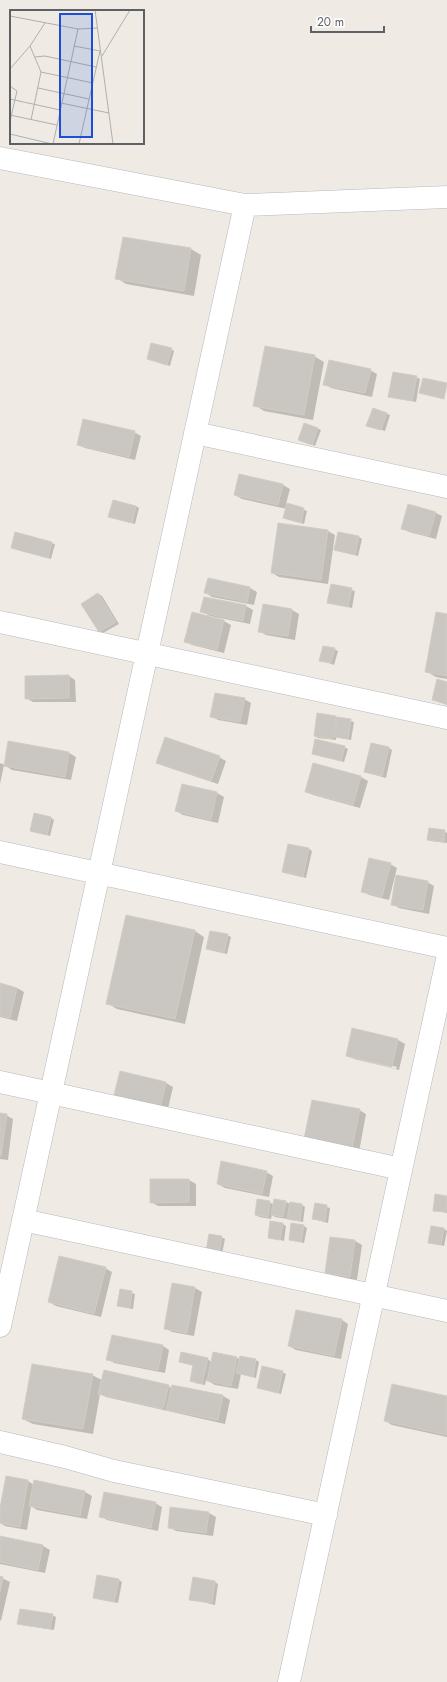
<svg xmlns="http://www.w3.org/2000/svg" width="447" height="1682" font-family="Jost,sans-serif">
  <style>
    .shadow { fill: #0003; fill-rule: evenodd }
    .building { fill: #cac6c1; stroke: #d4ccc2 }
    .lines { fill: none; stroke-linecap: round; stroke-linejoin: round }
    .minor-casing { stroke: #b5b8bc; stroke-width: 23 }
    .minor { stroke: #fff; stroke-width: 22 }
    .inset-road { fill: none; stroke: #b0b0ad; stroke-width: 1 }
    .view { fill: #1d4ed8; fill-opacity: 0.15; stroke: #1d4ed8; stroke-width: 2 }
    .inset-edge { fill: none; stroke: #5c6165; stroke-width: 2 }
  </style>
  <rect width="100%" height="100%" fill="#efebe4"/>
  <path class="shadow" d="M 124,238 L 191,249 L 201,255 L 194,296 L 126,284 L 117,278 Z
    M 171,349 L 174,351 L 170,366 L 148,359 Z
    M 314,356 L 324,362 L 313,420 L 264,411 L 255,405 Z
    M 370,370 L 377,374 L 372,397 L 331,388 L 325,384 Z
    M 416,377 L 420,379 L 416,402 L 389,396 Z
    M 373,409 L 390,415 L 385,431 L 370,426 Z
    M 317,428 L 321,430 L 315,446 L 303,441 Z
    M 134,432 L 141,436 L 135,460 L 85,448 L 78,445 Z
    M 240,475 L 283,485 L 290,489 L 286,504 L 307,511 L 304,524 L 285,518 L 287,509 L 242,499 L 235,495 Z
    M 136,506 L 139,508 L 135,524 L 110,517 Z
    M 436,513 L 442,516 L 436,539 L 409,532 L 402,528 Z
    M 328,531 L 335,535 L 328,584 L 279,577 L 272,573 Z
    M 16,533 L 55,544 L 51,559 L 12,548 Z
    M 359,537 L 362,539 L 358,556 L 335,550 Z
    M 208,579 L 250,588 L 257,592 L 254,605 L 212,597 L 206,593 Z
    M 332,585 L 355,591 L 352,608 L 328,602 Z
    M 99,594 L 102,596 L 119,624 L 103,633 L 100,631 L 83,604 Z
    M 204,598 L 246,606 L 253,610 L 250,624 L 210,616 L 202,612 Z
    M 292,610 L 299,614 L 295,640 L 266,635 L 259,631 Z
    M 192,614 L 224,621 L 231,625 L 224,653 L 192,645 L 185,641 Z
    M 447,615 L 447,679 L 436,677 L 426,671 Z
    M 334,649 L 338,651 L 334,665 L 321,660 Z
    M 69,676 L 75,680 L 76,702 L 33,702 L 26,698 Z
    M 447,683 L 447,705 L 433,700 Z
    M 244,699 L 251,703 L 247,725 L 218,720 L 211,716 Z
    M 335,717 L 354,722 L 351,740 L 336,737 L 336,740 L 318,738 L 315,736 Z
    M 9,742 L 69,753 L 76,757 L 71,780 L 12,770 L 4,765 L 0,784 L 0,763 L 5,765 Z
    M 344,747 L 348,749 L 344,762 L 313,753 Z
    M 389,748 L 392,750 L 386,778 L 365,772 Z
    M 219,757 L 226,761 L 218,784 L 164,766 L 157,762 Z
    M 314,764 L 361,777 L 368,781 L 360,808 L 313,795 L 306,791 Z
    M 183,785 L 217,793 L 224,797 L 218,823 L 183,815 L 176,811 Z
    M 51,818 L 54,820 L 50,836 L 31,831 Z
    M 444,831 L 447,833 L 447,843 L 431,841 L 428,840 Z
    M 309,849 L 312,851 L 306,878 L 283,872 Z
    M 390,864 L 397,868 L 389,900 L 369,895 L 362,891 Z
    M 427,882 L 434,886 L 429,914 L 399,908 L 392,904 Z
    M 195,931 L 204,937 L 185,1024 L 117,1009 L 107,1003 Z
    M 227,935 L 231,937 L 227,954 L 211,950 Z
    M 0,984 L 17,988 L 24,992 L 17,1021 L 0,1017 Z
    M 353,1029 L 398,1040 L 405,1044 L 399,1070 L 354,1059 L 347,1055 ZM 353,1056 L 397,1067 L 396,1069 L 353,1058 Z
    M 121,1072 L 166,1083 L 173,1087 L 167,1113 Z
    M 359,1110 L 366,1114 L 359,1152 L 312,1143 Z
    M 0,1114 L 6,1115 L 13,1119 L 8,1160 L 0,1159 Z
    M 266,1172 L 273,1176 L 269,1197 L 225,1188 L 218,1184 Z
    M 151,1180 L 189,1180 L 196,1184 L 196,1206 L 158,1206 L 151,1202 Z
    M 436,1195 L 447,1197 L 447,1213 L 434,1210 Z
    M 258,1200 L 274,1204 L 274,1200 L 286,1202 L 290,1204 L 291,1203 L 302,1205 L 305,1207 L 303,1222 L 291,1220 L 287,1217 L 287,1219 L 275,1217 L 272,1215 L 271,1219 L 259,1217 L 256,1215 Z
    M 316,1204 L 330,1208 L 328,1223 L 313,1219 Z
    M 283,1224 L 286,1226 L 284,1241 L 269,1237 Z
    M 304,1226 L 307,1228 L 304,1243 L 290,1240 Z
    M 444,1229 L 447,1231 L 444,1246 L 429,1242 Z
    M 221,1237 L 225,1239 L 222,1254 L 207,1250 Z
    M 331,1238 L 355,1241 L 362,1245 L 357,1280 L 333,1276 L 326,1272 Z
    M 105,1268 L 112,1272 L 101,1317 L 56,1306 L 49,1302 Z
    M 173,1284 L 195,1288 L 202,1292 L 194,1336 L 172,1332 L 165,1328 Z
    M 121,1290 L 135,1294 L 133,1309 L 118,1306 Z
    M 342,1320 L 348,1324 L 341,1359 L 296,1350 L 289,1346 Z
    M 163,1346 L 169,1350 L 165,1373 L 114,1363 L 108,1359 Z
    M 237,1358 L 240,1359 L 256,1360 L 259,1362 L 256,1378 L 241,1374 L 238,1389 L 215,1385 L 206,1380 L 205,1385 L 195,1383 L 191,1381 L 194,1366 L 180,1362 L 207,1359 L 212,1362 Z
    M 282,1372 L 286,1374 L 281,1394 L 258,1387 Z
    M 92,1375 L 102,1380 L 168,1386 L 172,1388 L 223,1396 L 230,1400 L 225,1424 L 106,1397 L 100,1394 L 93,1434 L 33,1424 L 23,1419 Z
    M 447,1397 L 447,1437 L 392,1425 L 385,1421 Z
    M 6,1478 L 28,1481 L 34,1485 L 85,1492 L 92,1496 L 87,1519 L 37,1510 L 31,1506 L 27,1530 L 5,1526 L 0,1523 L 0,1513 Z
    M 155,1503 L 162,1507 L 158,1531 L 107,1520 L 100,1516 Z
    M 209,1513 L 216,1517 L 213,1536 L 176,1531 L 169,1527 Z
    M 0,1537 L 43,1546 L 50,1550 L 45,1573 L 0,1564 Z
    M 0,1577 L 10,1582 L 1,1621 L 0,1620 Z
    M 119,1580 L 122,1582 L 118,1603 L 94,1598 Z
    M 215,1582 L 218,1584 L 215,1605 L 190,1599 Z
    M 52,1615 L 56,1617 L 54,1630 L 22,1625 L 19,1623 Z"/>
  <path class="building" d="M 123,237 L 191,248 L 184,291 L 115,279 Z
    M 151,343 L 172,348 L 167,365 L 147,359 Z
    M 265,346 L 315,355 L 304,415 L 253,406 Z
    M 329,360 L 371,369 L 365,393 L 323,385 Z
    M 393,372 L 417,376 L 412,401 L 388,397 Z
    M 423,378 L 447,383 L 444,399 L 419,393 Z
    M 373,408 L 387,413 L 381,430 L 366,426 Z
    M 83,419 L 135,431 L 129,457 L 77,445 Z
    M 304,423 L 318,428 L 312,445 L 298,440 Z
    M 239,474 L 283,484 L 278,505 L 234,495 Z
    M 113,500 L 136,506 L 132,523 L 108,517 Z
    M 287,503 L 304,508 L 301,523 L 283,518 Z
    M 408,504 L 436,512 L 429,536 L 401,529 Z
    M 278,523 L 328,530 L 321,580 L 271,573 Z
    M 15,532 L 52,542 L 48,558 L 11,548 Z
    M 338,532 L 359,536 L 355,555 L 334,550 Z
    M 208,578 L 250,587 L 247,602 L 204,593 Z
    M 331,584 L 352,588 L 348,607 L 327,603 Z
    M 98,593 L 116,622 L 99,632 L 81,604 Z
    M 204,597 L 246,605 L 243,621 L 200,612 Z
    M 263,604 L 292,609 L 288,636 L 258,632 Z
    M 192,612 L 224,620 L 217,650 L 184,642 Z
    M 436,612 L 447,614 L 447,676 L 425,672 Z
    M 323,646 L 335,648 L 331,663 L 319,661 Z
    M 69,675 L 69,698 L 25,699 L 25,676 Z
    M 437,679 L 447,682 L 447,704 L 432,700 Z
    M 215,693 L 245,698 L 240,722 L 210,717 Z
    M 317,713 L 336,716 L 332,739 L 314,736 Z
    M 337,717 L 351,719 L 348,739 L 334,737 Z
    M 165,737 L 220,756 L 211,781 L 156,763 Z
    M 315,739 L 345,746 L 341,761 L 312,754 Z
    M 8,741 L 69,752 L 65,777 L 4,766 Z
    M 371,743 L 389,747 L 382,776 L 364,772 Z
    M 313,763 L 361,776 L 353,805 L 305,792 Z
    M 182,784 L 217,792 L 211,820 L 175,811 Z
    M 34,813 L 51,817 L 47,835 L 30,831 Z
    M 429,828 L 445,830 L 444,842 L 427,840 Z
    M 288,844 L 309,848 L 303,877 L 282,872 Z
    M 369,858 L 391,863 L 382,897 L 361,892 Z
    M 396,875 L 428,881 L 423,910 L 391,905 Z
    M 126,915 L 195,930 L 175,1019 L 106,1004 Z
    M 210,931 L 228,934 L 224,953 L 206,949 Z
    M 0,983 L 17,988 L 10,1018 L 0,1016 Z
    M 352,1028 L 398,1039 L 392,1067 L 346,1056 Z
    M 120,1071 L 166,1082 L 160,1109 L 113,1099 Z
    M 312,1100 L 360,1109 L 352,1148 L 304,1139 Z
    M 0,1113 L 7,1114 L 1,1156 L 0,1156 Z
    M 221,1161 L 267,1171 L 262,1194 L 217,1184 Z
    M 150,1179 L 189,1179 L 189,1202 L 150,1203 Z
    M 435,1194 L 447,1196 L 446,1212 L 433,1211 Z
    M 257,1199 L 270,1201 L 268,1217 L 255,1215 Z
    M 274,1199 L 286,1201 L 283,1217 L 271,1215 Z
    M 290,1202 L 302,1204 L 300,1221 L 287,1219 Z
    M 315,1203 L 327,1205 L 325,1221 L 312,1219 Z
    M 270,1221 L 283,1223 L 280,1240 L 268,1238 Z
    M 291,1223 L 304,1225 L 301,1242 L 289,1240 Z
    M 431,1226 L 444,1228 L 441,1245 L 428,1243 Z
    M 209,1234 L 222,1236 L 219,1253 L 206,1251 Z
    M 330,1237 L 355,1240 L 350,1277 L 325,1273 Z
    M 59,1256 L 106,1267 L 94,1314 L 48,1302 Z
    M 172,1283 L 195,1287 L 187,1333 L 164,1329 Z
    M 120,1289 L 132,1291 L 130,1308 L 117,1306 Z
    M 296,1310 L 342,1319 L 334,1356 L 288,1346 Z
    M 112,1335 L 163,1345 L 158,1370 L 106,1360 Z
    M 181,1352 L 208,1358 L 202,1384 L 190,1381 L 193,1365 L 179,1362 Z
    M 213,1352 L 237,1357 L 231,1386 L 207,1381 Z
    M 240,1356 L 256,1359 L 253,1377 L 236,1373 Z
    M 32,1364 L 93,1374 L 83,1429 L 22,1419 Z
    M 262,1366 L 283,1371 L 278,1393 L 257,1388 Z
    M 104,1370 L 169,1385 L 163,1409 L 98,1394 Z
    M 392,1384 L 447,1396 L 447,1435 L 384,1421 Z
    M 172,1385 L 223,1395 L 218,1420 L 166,1410 Z
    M 6,1476 L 28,1480 L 20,1527 L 0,1523 L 0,1508 Z
    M 34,1480 L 85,1491 L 80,1516 L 29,1506 Z
    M 104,1492 L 156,1502 L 151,1528 L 99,1517 Z
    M 170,1507 L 209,1512 L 206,1533 L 168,1528 Z
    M 0,1536 L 43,1545 L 38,1570 L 0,1562 Z
    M 97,1575 L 119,1579 L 114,1602 L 93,1598 Z
    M 0,1576 L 3,1577 L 0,1592 Z
    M 193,1577 L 215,1581 L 212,1603 L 189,1600 Z
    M 20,1609 L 53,1614 L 50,1629 L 17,1624 Z"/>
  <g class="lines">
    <defs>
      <path id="minor" d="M 0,158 L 245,205 L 447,197
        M 195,433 L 447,487
        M 0,622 L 447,718
        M 0,852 L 447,948
        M 0,1082 L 401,1169
        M 23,1220 L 447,1311
        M 0,1326 L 245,205
        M 0,1442 L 65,1457 L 114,1471 L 326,1515
        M 289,1682 L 447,960"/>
    </defs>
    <use href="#minor" class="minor-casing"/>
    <use href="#minor" class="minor"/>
  </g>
  <g transform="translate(10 10)">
    <rect width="134" height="134" fill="#efebe4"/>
    <path class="inset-road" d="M 85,0 L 103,134M 0,6 L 68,19 L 88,18M 20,36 L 31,62 L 21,110M 64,36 L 90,41M 92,46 L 120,0M 25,47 L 35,46 L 86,57M 0,59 L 20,36 L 35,13M 31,62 L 83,73M 0,76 L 7,81 L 0,111M 28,78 L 79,89M 0,89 L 50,100M 51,93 L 99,103M 0,105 L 47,115M 0,124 L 42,134M 43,134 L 68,19M 69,134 L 90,41"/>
    <path class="view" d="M 50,4 L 82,4 L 82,127 L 50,127 Z"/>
    <rect width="134" height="134" class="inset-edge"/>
  </g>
  <path d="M311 26v6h73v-6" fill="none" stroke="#5c6165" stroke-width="2"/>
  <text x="317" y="26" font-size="12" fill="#5c6165" stroke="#ffffff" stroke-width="3" paint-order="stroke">20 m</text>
</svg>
